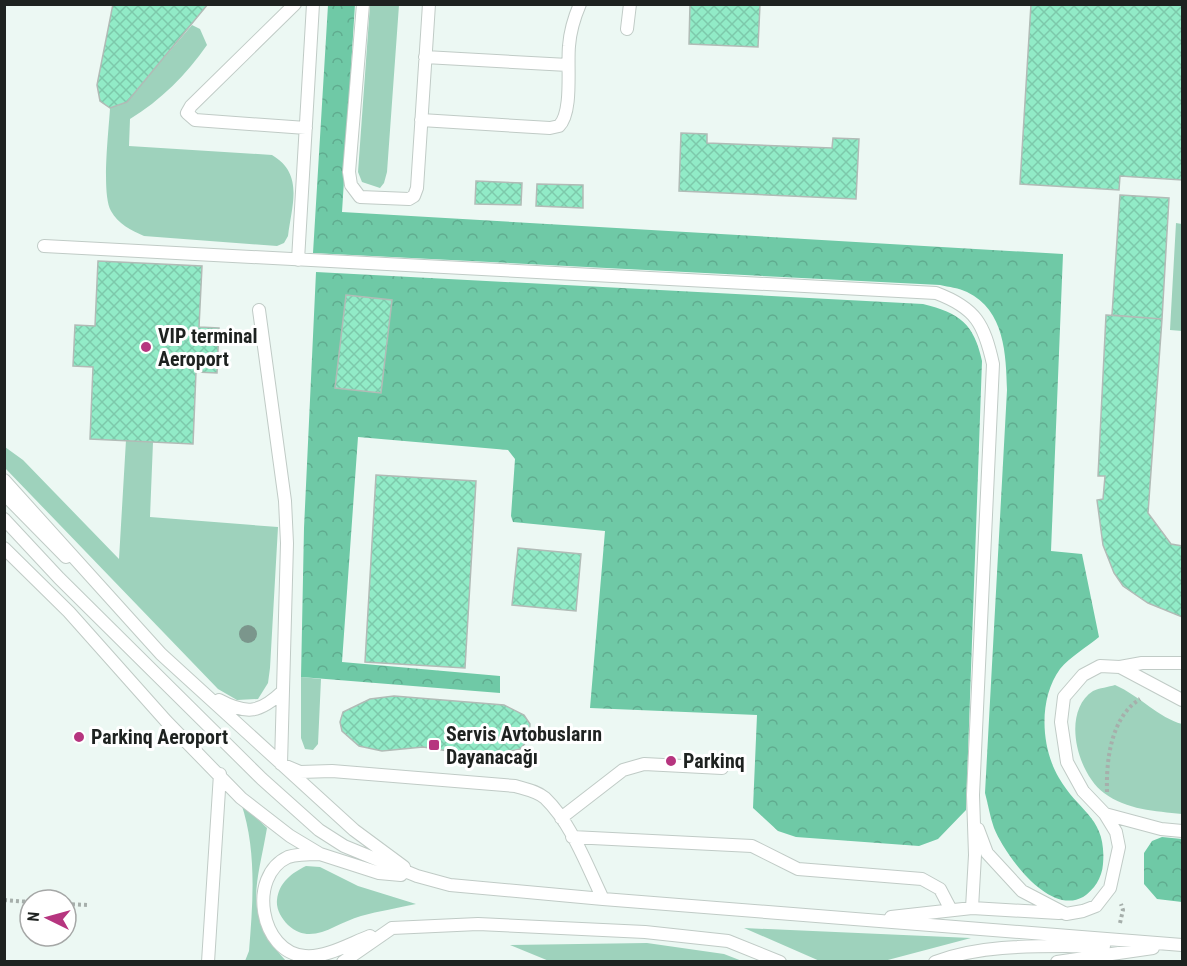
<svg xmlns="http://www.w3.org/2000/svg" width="1187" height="966" font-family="'Roboto Condensed',sans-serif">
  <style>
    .green { fill: #9ed2bc }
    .forest { fill: url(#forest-crowns) }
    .building { fill: url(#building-cross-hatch); stroke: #b1bbb6; stroke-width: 1.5 }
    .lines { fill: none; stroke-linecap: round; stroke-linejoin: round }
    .lane-casing { stroke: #c0cbc6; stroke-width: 14 }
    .path { stroke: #a6afab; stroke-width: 4; stroke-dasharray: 3 3; stroke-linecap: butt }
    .lane { stroke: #fff; stroke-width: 12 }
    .tree { fill: #7b968c }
    .poi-dot { fill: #b6357f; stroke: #fff; stroke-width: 2 }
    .labels { text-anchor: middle; stroke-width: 6; stroke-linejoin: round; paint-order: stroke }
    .poi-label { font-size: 20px; font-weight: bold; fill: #1e2220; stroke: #fff; text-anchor: start }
  </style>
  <defs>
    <pattern id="forest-crowns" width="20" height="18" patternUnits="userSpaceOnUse" patternTransform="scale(1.5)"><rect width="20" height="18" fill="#6fc9a6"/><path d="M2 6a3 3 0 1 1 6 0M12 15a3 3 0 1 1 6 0" fill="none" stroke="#60ac8f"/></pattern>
    <pattern id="building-cross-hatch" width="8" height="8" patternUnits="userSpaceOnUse" patternTransform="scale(1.5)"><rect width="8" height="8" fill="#91ebc7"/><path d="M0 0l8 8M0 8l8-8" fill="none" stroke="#7dc9ab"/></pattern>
  </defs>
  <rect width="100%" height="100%" fill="#ecf8f3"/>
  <path class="green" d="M 370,5 L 399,5 L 387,172 L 384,183 L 380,188 L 362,182 L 358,172 Z
    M 192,25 L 200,29 L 207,45 C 187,74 160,101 130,119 L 129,146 L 272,155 C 304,174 292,204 288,236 L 284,243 L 277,246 L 144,236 C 131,230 118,224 111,211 C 101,194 109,129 110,108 L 127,101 Z
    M 1176,223 L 1182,224 L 1182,331 L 1170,330 Z
    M 126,440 L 153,442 L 150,517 L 278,527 L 270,668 L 268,683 L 258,699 L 237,700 L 218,689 L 5,468 L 5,447 L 23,460 L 119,559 Z
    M 301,677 L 321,679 L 318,744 L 313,750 L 305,749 L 301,738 Z
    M 1115,685 C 1140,696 1159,718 1182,724 L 1182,814 C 1155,811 1127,810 1104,793 C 1077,773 1061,712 1093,691 C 1099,688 1109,687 1115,685 Z
    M 241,803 L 267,828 C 257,887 242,913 286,961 L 245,961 L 249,951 C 253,902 257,850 241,803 Z
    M 306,866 L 320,867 L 358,886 L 416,904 C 398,908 379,911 361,916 C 335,923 312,947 288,925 C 281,918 276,909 277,900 C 279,882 292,873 306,866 Z
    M 744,928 L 971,938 L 884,961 L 822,962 Z
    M 647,943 L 724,954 L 742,961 L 549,961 L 510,945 Z"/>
  <path class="forest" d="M 355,4 L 342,212 L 1063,254 L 1051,551 L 1082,554 L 1099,637 C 1087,647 1070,657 1060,669 C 1038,699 1041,748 1059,778 C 1079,813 1107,817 1103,864 C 1102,878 1094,890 1083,897 C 1049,916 1005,855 994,828 C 990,817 988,804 985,793 L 1007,390 C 1006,355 1005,310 967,292 C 959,288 949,287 940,285 L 313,253 L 328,5 Z
    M 316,272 L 923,304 C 960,313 974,324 982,361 L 966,810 L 938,839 L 919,846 L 796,837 L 778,831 L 753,808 L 757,715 L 590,708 L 605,531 L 513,522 L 511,516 L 515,459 L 508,450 L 358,437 L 342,662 L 500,676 L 500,693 L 301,677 L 304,528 Z
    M 1162,837 L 1182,839 L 1182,902 L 1157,899 L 1144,884 L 1144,853 L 1152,841 Z"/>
  <path class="building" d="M 113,4 L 208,4 L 127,102 L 110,108 L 100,101 L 97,85 Z
    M 690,4 L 760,4 L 758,47 L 689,44 Z
    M 1031,4 L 1182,4 L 1182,180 L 1120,176 L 1119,190 L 1020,184 Z
    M 681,133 L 707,134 L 707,143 L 832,148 L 833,138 L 859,139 L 856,199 L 679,191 Z
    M 476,181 L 522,183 L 521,205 L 475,204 Z
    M 537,184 L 583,185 L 583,208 L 536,206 Z
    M 1120,195 L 1169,198 L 1162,319 L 1112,315 Z
    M 98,261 L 202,266 L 199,327 L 219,328 L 217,373 L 196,372 L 193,444 L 90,439 L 93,367 L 73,366 L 75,325 L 95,326 Z
    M 346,295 L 392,300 L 381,393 L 335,388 Z
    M 1106,315 L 1162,319 L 1148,513 L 1171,544 L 1182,546 L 1182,617 L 1148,603 L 1123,586 L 1114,573 L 1103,545 L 1097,500 L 1103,499 L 1105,476 L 1098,476 Z
    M 376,475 L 476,481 L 465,668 L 365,662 Z
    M 518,548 L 581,554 L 576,611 L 512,605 Z
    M 394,696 L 504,705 L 524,715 L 530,724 L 529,739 L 520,749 L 486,757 L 423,747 L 382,751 L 359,746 L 342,731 L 340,722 L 343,712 L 370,699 Z"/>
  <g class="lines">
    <defs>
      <path id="lane" d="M 295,4 L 191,106 L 187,113 L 195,120 L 306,128
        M 363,4 L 349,172 L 351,185 L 360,197 L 409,199 L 414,196 L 417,188 L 429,4
        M 627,29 L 630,4
        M 425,57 L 568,65
        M 421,120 L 550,128 L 559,126 C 573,112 567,67 569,46 C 570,32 574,18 580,4
        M 44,246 L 936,293 C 976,308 984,324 993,364 L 973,795 L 975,855 L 972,908
        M 298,260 L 313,4
        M 259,310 L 285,501 L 287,543 L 281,764 L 300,772 L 332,771 L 515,786 C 525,789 537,791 545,798 C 572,824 587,866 603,899
        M 4,480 L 161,654 L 354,830 L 404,867
        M 4,494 L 66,557
        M 4,519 L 59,578 L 262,779 L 319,830 L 344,846 L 417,876 L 450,885 L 603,899 L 1182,945
        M 4,548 L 69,612 L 166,721 L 241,798 L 290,836 L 320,854 L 379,873 L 401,875
        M 1120,667 L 1142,663 L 1182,663
        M 219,700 C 247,715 260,713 283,691
        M 1105,814 L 1161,829 L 1182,831
        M 561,818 L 623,770 L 644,764 L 722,768
        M 978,829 L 987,853 L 1022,891 L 1066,914 L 1083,911 L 1096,906 L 1110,888 L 1119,847 L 1116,832 L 1105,814 L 1083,791 L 1067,762 L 1061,722 L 1064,697 L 1083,675 L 1100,666 L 1120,667 L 1182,700
        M 572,837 L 752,846 L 798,869 L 922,879 L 940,889 L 951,910
        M 320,854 C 310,854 297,854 288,857 C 247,876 260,953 305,956 C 326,958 351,943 370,936
        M 891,917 L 972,908 L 1059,913
        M 208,962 L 220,774
        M 343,962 L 392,928 L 478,924 L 645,932 L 728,941 L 780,962
        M 935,962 C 987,942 1050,947 1104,946
        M 1057,962 L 1153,948"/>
    </defs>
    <use href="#lane" class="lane-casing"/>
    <path class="path" d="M 1107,792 C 1106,760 1111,717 1140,699
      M 4,900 L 30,902
      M 66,904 L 89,905
      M 1120,923 L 1123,910 L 1121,904"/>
    <use href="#lane" class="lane"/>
  </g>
  <circle class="tree" cx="248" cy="634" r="9"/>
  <g class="poi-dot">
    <circle cx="146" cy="347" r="6"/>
    <circle cx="79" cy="737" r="6"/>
    <rect x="428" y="739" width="12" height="12" rx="3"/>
    <circle cx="671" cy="761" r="6"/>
  </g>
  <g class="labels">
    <g class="poi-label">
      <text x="158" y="343">VIP terminal<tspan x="158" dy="23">Aeroport</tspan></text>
      <text x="446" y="741">Servis Avtobusların<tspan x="446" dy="23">Dayanacağı</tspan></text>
      <text x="91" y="744">Parkinq Aeroport</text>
      <text x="683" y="768">Parkinq</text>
    </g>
  </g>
  <rect width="1187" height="966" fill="none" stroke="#1e2220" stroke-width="12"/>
  <g transform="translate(48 918) rotate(275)"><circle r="28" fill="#ffffff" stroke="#a5a7a6" stroke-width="1.5"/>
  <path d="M0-4.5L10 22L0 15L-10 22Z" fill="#b6357f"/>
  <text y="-9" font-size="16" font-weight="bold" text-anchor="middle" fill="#1e2220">N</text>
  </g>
</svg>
